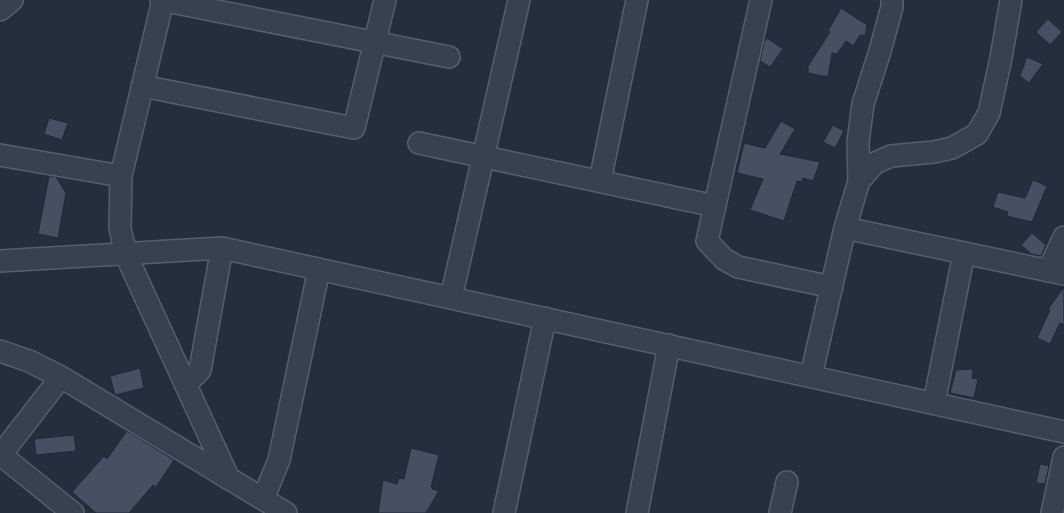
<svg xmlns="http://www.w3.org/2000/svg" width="1064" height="513" font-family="'DejaVu Sans',sans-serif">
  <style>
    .building { fill: #455162; stroke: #1f2835 }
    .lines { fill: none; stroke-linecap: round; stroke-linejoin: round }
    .minor-casing { stroke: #565f6c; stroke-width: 24 }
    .minor { stroke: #38414e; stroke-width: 21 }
  </style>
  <rect width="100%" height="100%" fill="#242f3e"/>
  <path class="building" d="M 841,8 L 867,25 L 865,36 L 860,35 L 853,46 L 846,41 L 837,54 L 832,53 L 828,77 L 808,73 L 808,66 L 830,32 L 828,31 Z
    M 1048,19 L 1062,32 L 1050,45 L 1036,32 Z
    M 767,38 L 783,49 L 770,67 L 760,61 L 764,42 Z
    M 1027,57 L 1043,64 L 1029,83 L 1020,76 Z
    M 49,118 L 68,123 L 62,140 L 44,134 Z
    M 781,121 L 795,129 L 780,154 L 820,162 L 813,181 L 803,178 L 802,182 L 797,181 L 784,221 L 750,210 L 763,179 L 737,173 L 744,143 L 765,148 Z
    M 833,125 L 844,131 L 835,148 L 823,142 Z
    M 49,176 L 56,177 L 66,193 L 58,238 L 38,234 Z
    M 1033,180 L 1047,186 L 1032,222 L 1007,216 L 1008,212 L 993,207 L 998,192 L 1025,198 Z
    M 1032,233 L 1046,245 L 1041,256 L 1031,254 L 1021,245 Z
    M 1064,287 L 1064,325 L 1060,323 L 1050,344 L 1037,338 L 1050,310 L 1048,309 Z
    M 140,368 L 144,388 L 115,395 L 110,376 Z
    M 973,369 L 972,378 L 978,379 L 974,398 L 950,393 L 956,370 Z
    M 127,431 L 174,460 L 156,487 L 153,485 L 129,513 L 96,513 L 72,492 L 104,456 L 107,459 Z
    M 74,435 L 76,451 L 36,455 L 34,439 Z
    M 411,448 L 439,455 L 431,487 L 433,487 L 432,489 L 439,491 L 426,513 L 378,513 L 383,480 L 397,484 L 399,478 L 404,479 Z
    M 1040,464 L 1049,466 L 1045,484 L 1036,483 Z"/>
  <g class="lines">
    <defs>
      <path id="minor" d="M 161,0 L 449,57
        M 163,0 L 121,176 L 120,228 L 126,255 L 229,479
        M 761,0 L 707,241 L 724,259 L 738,267 L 832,287
        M 0,10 L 12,0
        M 142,86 L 354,128 L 385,0
        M 419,143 L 715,206
        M 0,155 L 121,176
        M 600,181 L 637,0
        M 859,181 L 858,142 L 863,104 L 880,51 L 892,7 L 892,0
        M 845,228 L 1064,274
        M 0,261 L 222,248 L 1064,432
        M 1048,271 L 1064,237
        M 451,298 L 519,0
        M 0,351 L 29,361 L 61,377 L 286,513
        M 811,376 L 845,228 L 859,181 L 875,163 L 891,156 L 934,152 L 952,148 L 977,134 L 989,113 L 1001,58 L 1011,0
        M 186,384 L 200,370 L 222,248
        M 934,403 L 964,253
        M 1,455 L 73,513
        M 0,456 L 61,377
        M 263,499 L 279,460 L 319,269
        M 504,513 L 545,318
        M 637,513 L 669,345
        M 780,513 L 787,482
        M 1052,513 L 1064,457"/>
    </defs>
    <use href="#minor" class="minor-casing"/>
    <use href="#minor" class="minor"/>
  </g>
</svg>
